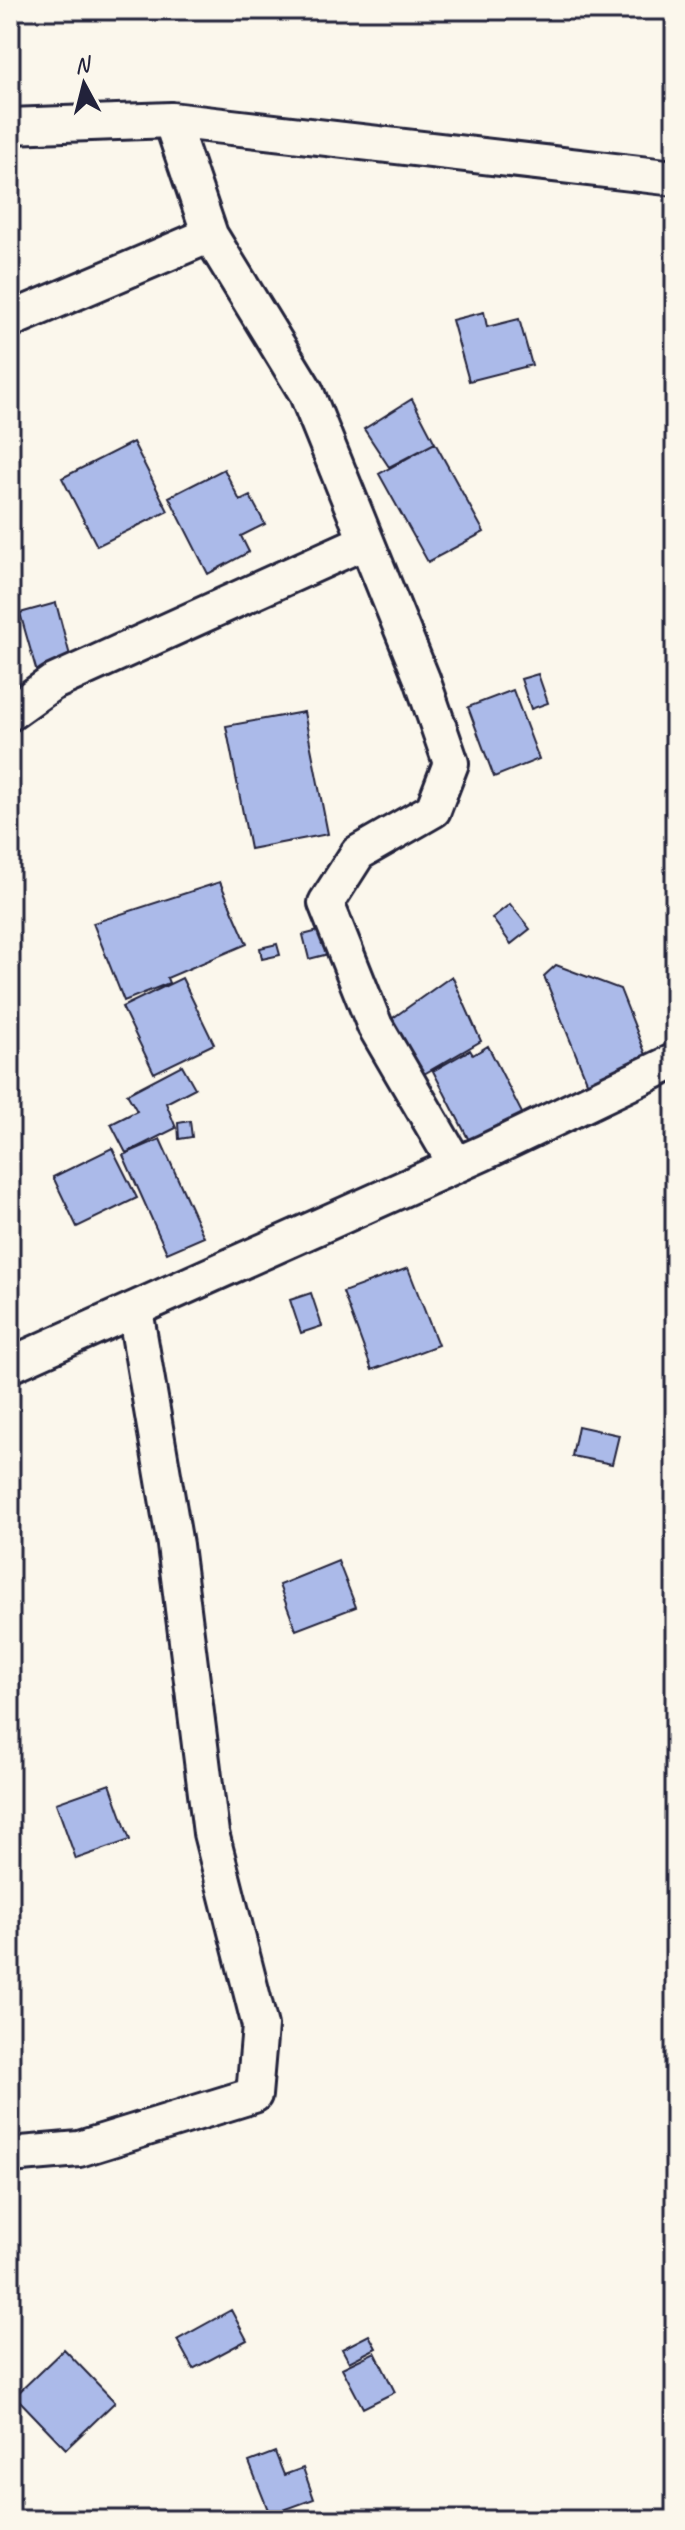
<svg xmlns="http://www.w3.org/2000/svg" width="685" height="2530" font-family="Caveat,sans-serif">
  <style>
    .building { fill: #abbae9; stroke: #22223b; stroke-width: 2 }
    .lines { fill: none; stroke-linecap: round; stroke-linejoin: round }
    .minor-casing { stroke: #22223b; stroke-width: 40 }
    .minor { stroke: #fbf7ec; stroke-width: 34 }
  </style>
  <rect width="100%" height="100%" fill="#fbf7ec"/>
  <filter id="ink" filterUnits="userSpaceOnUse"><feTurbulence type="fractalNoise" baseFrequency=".0125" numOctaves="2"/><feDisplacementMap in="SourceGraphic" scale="16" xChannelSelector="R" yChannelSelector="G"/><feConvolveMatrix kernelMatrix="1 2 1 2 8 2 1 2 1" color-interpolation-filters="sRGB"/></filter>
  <g filter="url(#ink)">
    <path class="building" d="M 484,312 L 487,327 L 519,319 L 532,365 L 469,381 L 452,320 Z
      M 412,399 L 435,443 L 389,467 L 364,429 Z
      M 133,442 L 168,511 L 97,546 L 62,478 Z
      M 435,443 L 484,532 L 428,562 L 379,474 Z
      M 224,469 L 240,501 L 250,496 L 265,524 L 241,536 L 249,552 L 208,574 L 169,497 Z
      M 56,603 L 73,667 L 38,676 L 20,613 Z
      M 538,674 L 548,703 L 531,709 L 521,679 Z
      M 513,690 L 539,759 L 494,777 L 468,707 Z
      M 304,712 L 328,834 L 250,849 L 226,726 Z
      M 220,882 L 247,944 L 167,978 L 169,983 L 124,1001 L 93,923 Z
      M 510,904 L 530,929 L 511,944 L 492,918 Z
      M 334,927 L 340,951 L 309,959 L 303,935 Z
      M 277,944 L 280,955 L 262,959 L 260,948 Z
      M 556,965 L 620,989 L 650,1065 L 590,1089 L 544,976 Z
      M 452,976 L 481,1041 L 417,1078 L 383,1025 Z
      M 182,978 L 214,1044 L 154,1073 L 122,1007 Z
      M 488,1046 L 525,1119 L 473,1148 L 433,1071 L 470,1050 L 473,1055 Z
      M 182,1065 L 195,1088 L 166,1103 L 176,1128 L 126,1153 L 111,1124 L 137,1111 L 127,1094 Z
      M 190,1121 L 192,1137 L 179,1139 L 178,1123 Z
      M 160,1139 L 204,1237 L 167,1253 L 123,1155 Z
      M 112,1148 L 137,1198 L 77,1227 L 53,1177 Z
      M 408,1268 L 438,1345 L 372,1370 L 343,1292 Z
      M 311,1293 L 322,1326 L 301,1333 L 290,1300 Z
      M 578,1426 L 619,1435 L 612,1464 L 572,1456 Z
      M 338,1561 L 356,1607 L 296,1630 L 279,1585 Z
      M 110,1784 L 130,1840 L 76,1859 L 56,1803 Z
      M 231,2310 L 247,2340 L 193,2369 L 177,2340 Z
      M 369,2335 L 376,2348 L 349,2362 L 342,2349 Z
      M 64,2349 L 115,2402 L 66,2449 L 15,2396 Z
      M 375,2352 L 395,2392 L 363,2408 L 342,2368 Z
      M 275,2452 L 284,2475 L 303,2468 L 314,2499 L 270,2515 L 249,2462 Z"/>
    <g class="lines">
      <defs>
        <path id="minor" d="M 171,120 L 210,235 L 306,392 L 422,679 L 451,763 L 433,810 L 358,853 L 326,903 L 375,1026 L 456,1165
          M 10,126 L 171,120 L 675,178
          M 10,320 L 210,235
          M 10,713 L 52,683 L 366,541
          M 10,1365 L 483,1153 L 675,1061
          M 10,2155 L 79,2149 L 254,2095 L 260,2026 L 211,1833 L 175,1545 L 135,1310"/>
      </defs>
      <use href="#minor" class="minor-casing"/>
      <use href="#minor" class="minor"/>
    </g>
  </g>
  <rect width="685" height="2530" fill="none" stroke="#fbf7ec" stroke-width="40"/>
  <rect x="20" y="20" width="645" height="2490" fill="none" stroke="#22223b" stroke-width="3" filter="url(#ink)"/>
  <g transform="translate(84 84) rotate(353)" stroke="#fbf7ec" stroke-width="6" paint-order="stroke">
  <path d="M0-6L14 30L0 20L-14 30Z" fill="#22223b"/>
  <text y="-12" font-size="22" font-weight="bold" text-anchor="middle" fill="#22223b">N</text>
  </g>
</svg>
